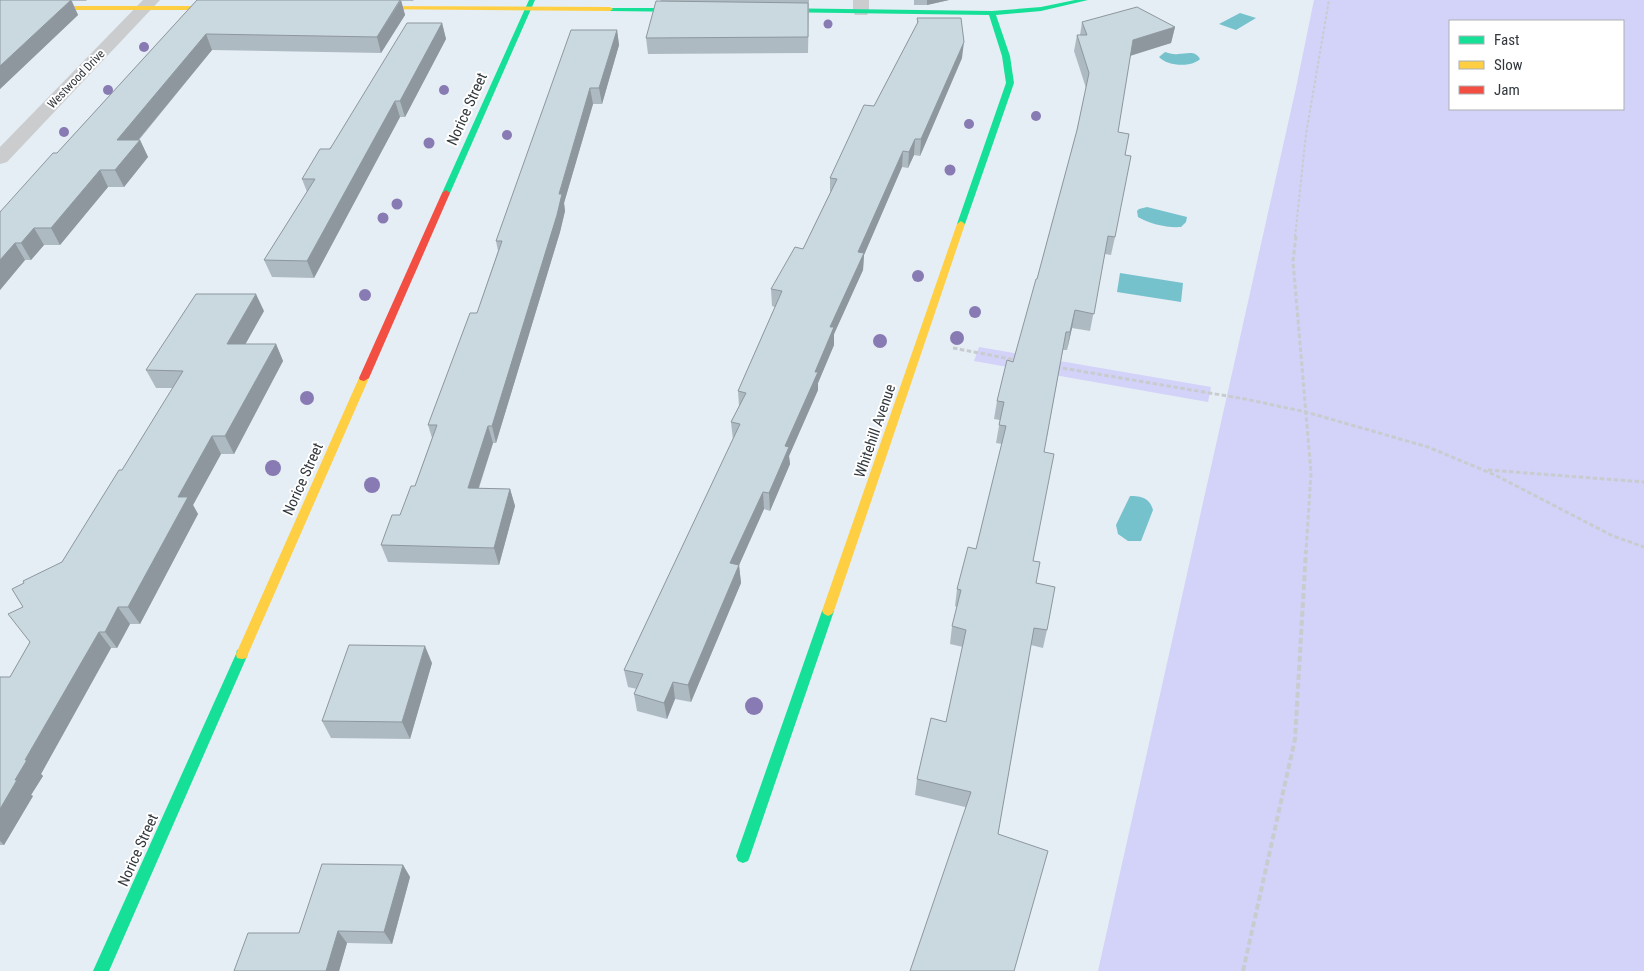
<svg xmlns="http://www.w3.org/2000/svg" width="1644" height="971" font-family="'Roboto Condensed',sans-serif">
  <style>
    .green { fill: #d3d2f8; fill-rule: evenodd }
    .water { fill: #76c2cc }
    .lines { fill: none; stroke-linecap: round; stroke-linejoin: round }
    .path-far2 { stroke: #c9cccf; stroke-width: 2; stroke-dasharray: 3 2; stroke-linecap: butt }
    .path-far1 { stroke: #c9cccf; stroke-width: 3; stroke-dasharray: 4.5 2.5; stroke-linecap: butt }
    .path { stroke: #c9cccf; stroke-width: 4; stroke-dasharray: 6 3; stroke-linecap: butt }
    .street { fill: #caccce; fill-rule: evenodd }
    .fast { fill: #16e098; fill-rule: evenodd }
    .slow { fill: #ffcf43; fill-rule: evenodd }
    .jam { fill: #f24e42; fill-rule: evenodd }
    .tree { fill: #887ab2 }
    .wall { fill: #aebac1 }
    .shaded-wall { fill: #8d979d }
    .building { fill: #cad8e0; stroke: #8d979d }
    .labels { text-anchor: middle; stroke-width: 4; stroke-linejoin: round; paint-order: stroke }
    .far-street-label { font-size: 12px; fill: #32383d; stroke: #fff }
    .street-label { font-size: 15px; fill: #32383d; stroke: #fff }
  </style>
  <rect width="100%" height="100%" fill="#e5edf5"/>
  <path class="green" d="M 1314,0 L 1644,0 L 1644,971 L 1098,971 L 1296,88 ZM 1623,21 L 1623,109 L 1450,109 L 1450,21 Z
    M 979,347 L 1211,387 L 1208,402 L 974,361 Z"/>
  <path class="water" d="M 1240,13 L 1256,18 L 1236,30 L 1219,24 Z
    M 1165,52 C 1169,53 1174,55 1178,54 C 1187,54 1195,50 1200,59 C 1191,68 1167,66 1159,57 Z
    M 1147,207 L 1187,217 L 1186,222 L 1181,227 C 1167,228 1150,224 1138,217 L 1137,211 L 1139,209 Z
    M 1120,273 L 1183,283 L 1181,302 L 1117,292 Z
    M 1130,496 C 1141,496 1150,498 1153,510 L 1141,541 L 1128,541 L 1118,534 L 1116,525 Z"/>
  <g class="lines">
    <path class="path-far2" d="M 1295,237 L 1306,134 L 1329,0"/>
    <path class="path-far1" d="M 1296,236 L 1293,261 L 1311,473 L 1306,552
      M 953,348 L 1016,360
      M 1056,367 L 1245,399 L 1306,412 L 1428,447 L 1495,475 L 1613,536 L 1644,547
      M 1488,470 L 1644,482"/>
    <path class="path" d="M 1243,971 L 1295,739 L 1306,550"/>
    <path class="street" d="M 143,0 L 160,0 L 7,162 L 0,164 L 0,147 Z
      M 853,0 L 869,0 L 869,11 L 867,15 L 855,15 L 853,11 Z"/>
    <path class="fast" d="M 529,0 L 535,0 L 450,193 L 446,196 L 443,195 L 442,193 Z
      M 1075,0 L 1088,0 L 1041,11 L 996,15 L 1010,56 L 1014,83 L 965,224 L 961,227 L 957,224 L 1006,83 L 1002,56 L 989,15 L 771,12 L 768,10 L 771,8 L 992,11 L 1041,7 Z
      M 608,8 L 691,8 L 694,10 L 691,12 L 610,11 L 607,9 Z
      M 828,606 L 832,608 L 834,611 L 750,856 L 748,861 L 743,863 L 738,861 L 736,856 L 822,611 L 824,608 Z
      M 242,649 L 247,650 L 248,654 L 109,971 L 93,971 L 236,654 L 237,650 Z"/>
    <path class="slow" d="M 0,6 L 228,6 L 231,8 L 228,10 L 0,10 Z
      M 366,6 L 610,7 L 613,9 L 610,11 L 364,9 L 364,7 Z
      M 961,221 L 965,224 L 834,611 L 832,614 L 828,616 L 824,614 L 822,611 L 957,224 Z
      M 364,375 L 369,378 L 248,654 L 247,658 L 242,659 L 237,658 L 236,654 L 359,378 Z"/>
    <path class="jam" d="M 446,190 L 450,193 L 369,378 L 364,381 L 360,380 L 359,378 L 442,193 Z"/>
  </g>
  <g class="tree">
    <circle cx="828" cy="24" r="4.5"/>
    <circle cx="144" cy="47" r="5"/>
    <circle cx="108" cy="90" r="5"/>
    <circle cx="444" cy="90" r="5"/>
    <circle cx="1036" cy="116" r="5"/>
    <circle cx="969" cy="124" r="5"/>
    <circle cx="64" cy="132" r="5"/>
    <circle cx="507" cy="135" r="5"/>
    <circle cx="429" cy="143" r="5.5"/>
    <circle cx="950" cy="170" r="5.5"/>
    <circle cx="397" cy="204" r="5.5"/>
    <circle cx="383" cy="218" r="5.5"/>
    <circle cx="918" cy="276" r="6"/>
    <circle cx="365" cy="295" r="6"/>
    <circle cx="975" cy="312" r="6"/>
    <circle cx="957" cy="338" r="7"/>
    <circle cx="880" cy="341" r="7"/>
    <circle cx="307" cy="398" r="7"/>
    <circle cx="273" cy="468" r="8"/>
    <circle cx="372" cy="485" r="8"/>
    <circle cx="754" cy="706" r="9"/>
  </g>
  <path class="wall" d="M 0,0 L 87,0 L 86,1 L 72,1 L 78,15 L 0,89 Z
    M 197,0 L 414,0 L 413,1 L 401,1 L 405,15 L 381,53 L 212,50 L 139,140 L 140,140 L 148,157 L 124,187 L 108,187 L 60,245 L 44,245 L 31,260 L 25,260 L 0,290 L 0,212 L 57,153 Z
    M 661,0 L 809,0 L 808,53 L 648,54 L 646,38 Z
    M 914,0 L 949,0 L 927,5 L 914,5 Z
    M 917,18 L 962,58 L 920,156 L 914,155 L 908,168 L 902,167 L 864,255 L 863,270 L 834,334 L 834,345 L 818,383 L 818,390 L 789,456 L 790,464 L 770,511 L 764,509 L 739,565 L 741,583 L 691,702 L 675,699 L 667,719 L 637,711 L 634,694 L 637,689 L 628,687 L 624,670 L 733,440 L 731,422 L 739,406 L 738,391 L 775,307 L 772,306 L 771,289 L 803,249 L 830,193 L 830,178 L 874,106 L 917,24 Z
    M 1082,22 L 1175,27 L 1171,43 L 1130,55 L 1118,132 L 1125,155 L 1115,237 L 1111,255 L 1105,254 L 1090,331 L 1072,328 L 1067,350 L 1063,350 L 1044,452 L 1033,561 L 1036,583 L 1047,630 L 1043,648 L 1031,645 L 998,834 L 1014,971 L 965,807 L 915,795 L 917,779 L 946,722 L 963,647 L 950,644 L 952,626 L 957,607 L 955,606 L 957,589 L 976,549 L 1002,444 L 996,443 L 1000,420 L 994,419 L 997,401 L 1013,362 L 1037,279 L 1077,130 L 1086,88 L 1074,51 L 1077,35 L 1080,35 Z
    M 442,23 L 446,39 L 405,117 L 400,117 L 314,278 L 272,277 L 264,260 L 307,192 L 302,179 Z
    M 617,30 L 619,45 L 602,104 L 593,104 L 564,203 L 565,211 L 560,232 L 496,443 L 493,443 L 479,488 L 510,489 L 515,506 L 499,565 L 388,562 L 381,545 L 400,515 L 415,486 L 432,438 L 428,425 L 477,313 L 498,251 L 496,241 Z
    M 264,311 L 245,344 L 276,344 L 283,361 L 234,454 L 221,454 L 193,505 L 198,514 L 140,624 L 130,624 L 117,648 L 111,648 L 41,774 L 43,776 L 31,795 L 33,796 L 4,845 L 0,845 L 0,677 L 10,677 L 30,642 L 23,607 L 62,562 L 122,470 L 173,388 L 156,388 L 146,370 Z
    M 432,663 L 410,739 L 331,738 L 322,721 Z
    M 403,865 L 410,877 L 392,944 L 347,943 L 339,971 L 234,971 L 299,933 Z"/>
  <path class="shaded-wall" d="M 71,0 L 78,15 L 0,89 L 0,66 Z
    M 401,0 L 405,15 L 381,53 L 377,37 Z
    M 927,0 L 949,0 L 927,5 Z
    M 442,23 L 446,39 L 405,117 L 400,101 Z
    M 1175,27 L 1171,43 L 1130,56 L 1133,40 Z
    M 617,30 L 619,45 L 602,104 L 599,88 Z
    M 206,34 L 212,50 L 125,156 L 117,140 Z
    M 964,42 L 962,58 L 920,156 L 921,139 Z
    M 590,88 L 593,104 L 564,203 L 565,211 L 560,232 L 496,443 L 492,426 Z
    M 395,101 L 400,117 L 314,278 L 307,261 Z
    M 915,139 L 914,155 L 908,168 L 909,152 Z
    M 140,140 L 148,157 L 124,187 L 115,170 Z
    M 903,151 L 902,167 L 864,255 L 863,270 L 834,334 L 834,345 L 818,383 L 818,390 L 789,456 L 790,464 L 770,511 L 769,493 L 785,446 L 815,372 L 830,327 L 858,252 Z
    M 100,170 L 108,187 L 60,245 L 51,228 Z
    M 34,228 L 44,245 L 31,260 L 21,243 Z
    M 15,243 L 25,260 L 0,290 L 0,260 Z
    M 256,294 L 264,311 L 236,361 L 227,344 Z
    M 1075,310 L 1072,328 L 1067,350 L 1070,332 Z
    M 276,344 L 283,361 L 234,454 L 225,436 Z
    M 488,426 L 493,443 L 473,505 L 468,488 Z
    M 212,436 L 221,454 L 193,505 L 198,514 L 140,624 L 128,607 L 178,497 Z
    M 510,489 L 515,506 L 499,565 L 494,548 Z
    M 763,492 L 764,509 L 732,581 L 730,563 Z
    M 739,565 L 741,583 L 691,702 L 688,685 Z
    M 118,607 L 130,624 L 117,648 L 105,632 Z
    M 99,632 L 111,648 L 41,774 L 43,776 L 31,795 L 33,796 L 4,845 L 0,841 L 0,809 L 25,760 Z
    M 425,646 L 432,663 L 410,739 L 402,722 Z
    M 673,682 L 675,699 L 667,719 L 664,703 Z
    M 403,865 L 410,877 L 392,944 L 384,932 Z
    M 338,931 L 347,943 L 339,971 L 326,971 Z"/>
  <path class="building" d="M 0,0 L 71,0 L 0,66 Z
    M 197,0 L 400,0 L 377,37 L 206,34 L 117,140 L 140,140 L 115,170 L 100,170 L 51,228 L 34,228 L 21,243 L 15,243 L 0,260 L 0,212 L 53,153 L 57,153 Z
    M 656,1 L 808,3 L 808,37 L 646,38 Z
    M 1137,7 L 1175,27 L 1133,40 L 1118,132 L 1129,134 L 1125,155 L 1131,156 L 1115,237 L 1108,236 L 1094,314 L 1075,310 L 1070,332 L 1066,332 L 1044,452 L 1054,454 L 1033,561 L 1040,562 L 1036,583 L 1055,587 L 1047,630 L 1034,628 L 998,834 L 1048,851 L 1014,971 L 910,971 L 971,792 L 917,779 L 931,718 L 946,722 L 966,630 L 952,626 L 961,590 L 957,589 L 968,547 L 976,549 L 1006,426 L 999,425 L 1004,402 L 997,401 L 1007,360 L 1013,362 L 1036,279 L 1037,279 L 1077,130 L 1089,73 L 1077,35 L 1087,35 L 1082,22 Z
    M 917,18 L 961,18 L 964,42 L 921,139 L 915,139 L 909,152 L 903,151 L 858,252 L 864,253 L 830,327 L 834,327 L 815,372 L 818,372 L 785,446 L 789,447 L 769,493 L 763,492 L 730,563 L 739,565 L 688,685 L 673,682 L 664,703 L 634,694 L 643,674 L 624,670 L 740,424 L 731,422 L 746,393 L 738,391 L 782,291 L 771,289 L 795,247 L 803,249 L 837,179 L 830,178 L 864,105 L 874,106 L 918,22 Z
    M 407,23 L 442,23 L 400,101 L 395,101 L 307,261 L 264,260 L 315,179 L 302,179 L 320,149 L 330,149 Z
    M 571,30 L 617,30 L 599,88 L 590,88 L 559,194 L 562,194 L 557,215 L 492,426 L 488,426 L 468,488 L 510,489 L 494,548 L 381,545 L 392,515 L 400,515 L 411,486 L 415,486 L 437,425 L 428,425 L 470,313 L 477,313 L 502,241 L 496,241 Z
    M 196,294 L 256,294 L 227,344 L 276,344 L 225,436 L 212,436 L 178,497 L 188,497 L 128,607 L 118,607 L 105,632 L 99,632 L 25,760 L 27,760 L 15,780 L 17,780 L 0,809 L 0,677 L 10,677 L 30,642 L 8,614 L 23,607 L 12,589 L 24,583 L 23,581 L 62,562 L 119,470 L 122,470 L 183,371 L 146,370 Z
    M 349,645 L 425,646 L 402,722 L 322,721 Z
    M 322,864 L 403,865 L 384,932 L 338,931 L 326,971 L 234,971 L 248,933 L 299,933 Z"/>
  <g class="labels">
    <g class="far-street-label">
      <text transform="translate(76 79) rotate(-46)" y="4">Westwood Drive</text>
    </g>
    <g class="street-label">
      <text transform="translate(467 109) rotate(-66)" y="5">Norice Street</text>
      <text transform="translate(875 431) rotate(-71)" y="5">Whitehill Avenue</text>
      <text transform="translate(303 479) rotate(-66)" y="5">Norice Street</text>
      <text transform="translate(138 850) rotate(-66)" y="5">Norice Street</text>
    </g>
  </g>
  <rect x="1449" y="20" width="175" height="90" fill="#ffffff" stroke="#adafb1"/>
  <rect x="1459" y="36" width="25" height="8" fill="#16e098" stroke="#adafb1"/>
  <text x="1494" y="45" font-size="15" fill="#32383d">Fast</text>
  <rect x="1459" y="61" width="25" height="8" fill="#ffcf43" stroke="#adafb1"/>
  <text x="1494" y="70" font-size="15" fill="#32383d">Slow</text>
  <rect x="1459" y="86" width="25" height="8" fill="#f24e42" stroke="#adafb1"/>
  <text x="1494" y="95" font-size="15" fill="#32383d">Jam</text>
</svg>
